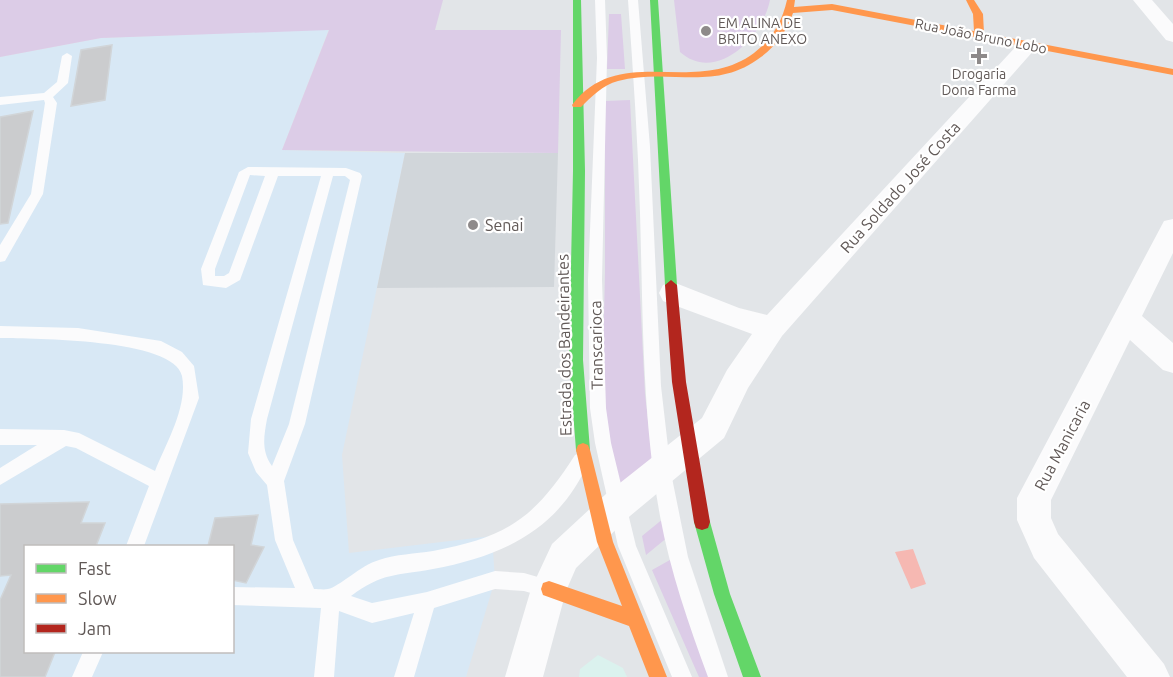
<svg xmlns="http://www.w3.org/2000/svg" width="1173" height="677" font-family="Ubuntu,sans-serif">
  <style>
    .commercial { fill: #d8e8f5; fill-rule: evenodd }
    .education { fill: #d1d6da }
    .medical { fill: #dbf2ee }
    .green { fill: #dccce7 }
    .water { fill: #f6b8b2 }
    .building { fill: #cbccce; stroke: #d1d5d8; stroke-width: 1.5 }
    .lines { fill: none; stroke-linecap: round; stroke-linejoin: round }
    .lane { fill: #fbfbfc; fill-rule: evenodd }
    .street { fill: #fbfbfc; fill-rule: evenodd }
    .fast { fill: #63d668; fill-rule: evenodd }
    .slow { fill: #ff974d; fill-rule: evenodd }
    .jam { fill: #b3261e; fill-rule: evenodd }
    .poi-dot { fill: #8e8a8a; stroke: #fff; stroke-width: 2 }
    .labels { text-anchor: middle; stroke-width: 4.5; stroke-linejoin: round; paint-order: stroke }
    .far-poi-label { font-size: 14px; fill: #615957; stroke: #fff; text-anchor: start }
    .far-street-label { font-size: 14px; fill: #615957; stroke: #fff }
    .street-label { font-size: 16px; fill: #615957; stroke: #fff }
    .poi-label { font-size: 16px; fill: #615957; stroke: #fff; text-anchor: start }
  </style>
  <rect width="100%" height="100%" fill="#e2e5e8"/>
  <path class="commercial" d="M 329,29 L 282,150 L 405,153 L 342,455 L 349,553 L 492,536 L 495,580 L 466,677 L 0,677 L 0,57 L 101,38 ZM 26,546 L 232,546 L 232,652 L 26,652 Z"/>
  <path class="education" d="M 405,153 L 558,153 L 554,287 L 377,288 Z"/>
  <path class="medical" d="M 598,655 L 623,668 L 627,677 L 579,677 L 580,669 Z"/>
  <path class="green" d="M 0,0 L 443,0 L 435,30 L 561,30 L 558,153 L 282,150 L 329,30 L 101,38 L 0,57 Z
    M 674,0 L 770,0 C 763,37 716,84 680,52 Z
    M 609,14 L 621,14 L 625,69 L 607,69 Z
    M 630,100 L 645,394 L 654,473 L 617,499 L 602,403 L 605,273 L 605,101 Z
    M 669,514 L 674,532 L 646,555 L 642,536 Z
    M 677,556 L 715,677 L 699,677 L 652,570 Z"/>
  <path class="water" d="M 913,549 L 926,584 L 911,589 L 895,552 Z"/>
  <path class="building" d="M 112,45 L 105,100 L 71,106 L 81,50 Z
    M 33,111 L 8,223 L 0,224 L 0,117 Z
    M 89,502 L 81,523 L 105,523 L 96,546 L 26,546 L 26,652 L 55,652 L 45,677 L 0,677 L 0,600 L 11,575 L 0,576 L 0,504 Z
    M 258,515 L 251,545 L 264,547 L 246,583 L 232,580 L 232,546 L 208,546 L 215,518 Z"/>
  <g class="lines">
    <path class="lane" d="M 595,0 L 605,0 L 607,58 L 602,280 L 606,408 L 611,443 L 636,546 L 692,677 L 672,677 L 618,546 L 595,443 L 590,408 L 588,280 L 597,58 Z
      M 628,0 L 638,0 L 650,147 L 661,386 L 671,473 L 688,557 L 728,677 L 708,677 C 689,625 670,571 660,516 C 642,416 643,314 640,213 C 638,142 633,71 628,0 Z
      M 67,53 L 72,56 L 68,83 L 53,97 L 57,103 L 43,194 L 5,261 L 0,262 L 0,245 L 31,194 L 45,103 L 44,100 L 0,105 L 0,97 L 44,93 L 57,82 L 62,56 Z
      M 248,167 L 346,168 L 360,173 L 362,176 L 305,424 L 284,481 L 293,540 L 314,589 C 318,589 324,590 328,589 C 339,587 361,565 379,560 C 396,554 415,554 433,551 C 507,537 534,519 575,455 L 581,453 L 587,455 L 589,461 C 559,530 503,556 433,569 C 396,576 383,572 351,596 L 372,603 L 427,592 L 495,571 L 524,573 L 555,582 L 557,589 L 555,596 L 548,598 L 524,591 L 495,589 L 434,608 L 414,677 L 394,677 L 414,613 L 372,623 L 339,611 L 334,677 L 314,677 L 321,608 L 232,605 L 232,587 L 295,588 L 275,540 L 267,485 L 256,472 L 248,453 L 251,419 L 321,176 L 278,176 L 240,280 L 226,288 L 203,285 L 201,269 L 239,172 ZM 250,175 L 265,176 L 229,273 L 224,276 L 215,276 L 215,269 ZM 333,176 L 345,176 L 350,180 L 289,424 L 272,466 C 261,451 264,436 267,419 Z
      M 0,326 L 78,328 L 161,341 L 182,352 L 194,366 L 199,398 L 144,546 L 126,546 L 149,486 L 76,448 L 66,446 L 0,485 L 0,468 L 37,445 L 0,445 L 0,429 L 64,430 L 79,433 L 155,471 C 166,443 188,407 182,376 C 174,338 33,339 0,338 Z
      M 83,652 L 103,652 L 92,677 L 72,677 Z"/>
    <path class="street" d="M 1133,0 L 1152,0 L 1173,24 L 1173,42 L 1166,40 Z
      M 1028,39 L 1035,41 L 1038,45 L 1035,49 L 782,336 L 748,388 L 724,438 L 630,516 L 576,568 L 566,591 L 543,677 L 505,677 L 531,589 L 552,544 L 606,494 L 702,418 L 727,370 L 752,334 L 663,301 L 659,293 L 663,285 L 673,282 L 739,308 L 767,315 L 1021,41 Z
      M 1173,219 L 1173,253 L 1142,316 L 1173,343 L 1173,373 L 1163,370 L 1130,340 L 1051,500 L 1051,518 L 1058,534 L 1164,664 L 1170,677 L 1127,677 L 1034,558 L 1017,520 L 1017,498 L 1164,221 Z"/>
    <path class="fast" d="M 573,0 L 581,0 L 585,171 L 583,360 L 590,450 L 588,455 L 583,457 L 578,455 L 576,450 L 569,360 L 573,171 Z
      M 650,0 L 658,0 L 677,285 L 671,290 L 665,285 Z
      M 702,514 L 708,516 L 710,522 L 730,594 L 761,677 L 743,677 L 714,594 L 694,522 L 696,516 Z"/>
    <path class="slow" d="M 787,0 L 795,0 L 794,7 L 832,4 L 974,31 L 973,14 L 966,0 L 974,0 L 983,14 L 984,33 L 1173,69 L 1173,75 L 832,10 L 793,13 C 787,31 776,46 761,57 C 714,93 669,67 618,81 C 603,85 591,97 581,107 L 573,107 L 572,105 C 620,42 695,97 754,53 C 772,39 782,22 787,0 Z
      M 583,443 L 588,445 L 590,450 L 613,542 L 667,677 L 649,677 L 629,626 L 543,595 L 541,589 L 543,583 L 549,581 L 622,606 L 597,542 L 576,450 L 578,445 Z"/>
    <path class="jam" d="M 671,280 L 677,285 L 686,382 L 710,522 L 708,528 L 702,530 L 696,528 L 694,522 L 672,382 L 665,285 Z"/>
  </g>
  <g class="poi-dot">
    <circle cx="706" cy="31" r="6"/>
    <path d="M976 47h6v6h6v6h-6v6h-6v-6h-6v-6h6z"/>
    <circle cx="473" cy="225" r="6"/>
  </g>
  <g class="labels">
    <g class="far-poi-label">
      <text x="718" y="28">EM ALINA DE<tspan x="718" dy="16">BRITO ANEXO</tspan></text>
      <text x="979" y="79" text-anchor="middle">Drogaria<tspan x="979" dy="16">Dona Farma</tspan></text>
    </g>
    <g class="far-street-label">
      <text transform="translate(981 36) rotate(11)" y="5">Rua João Bruno Lobo</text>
    </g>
    <g class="street-label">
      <text transform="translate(900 187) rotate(-48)" y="6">Rua Soldado José Costa</text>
      <text transform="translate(564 345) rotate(-91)" y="6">Estrada dos Bandeirantes</text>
      <text transform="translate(596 345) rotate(-91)" y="6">Transcarioca</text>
      <text transform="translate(1062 445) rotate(-62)" y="6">Rua Manicaria</text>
    </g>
    <g class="poi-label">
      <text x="485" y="231">Senai</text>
    </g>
  </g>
  <rect x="24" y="545" width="210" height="108" fill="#ffffff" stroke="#c0bdbc" stroke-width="1.5"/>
  <rect x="36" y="564" width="30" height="9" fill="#63d668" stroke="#c0bdbc" stroke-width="1.5"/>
  <text x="78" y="575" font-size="18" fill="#615957">Fast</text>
  <rect x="36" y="594" width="30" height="9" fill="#ff974d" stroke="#c0bdbc" stroke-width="1.5"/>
  <text x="78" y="605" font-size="18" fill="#615957">Slow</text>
  <rect x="36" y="624" width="30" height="9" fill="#b3261e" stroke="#c0bdbc" stroke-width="1.5"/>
  <text x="78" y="635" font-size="18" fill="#615957">Jam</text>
</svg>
